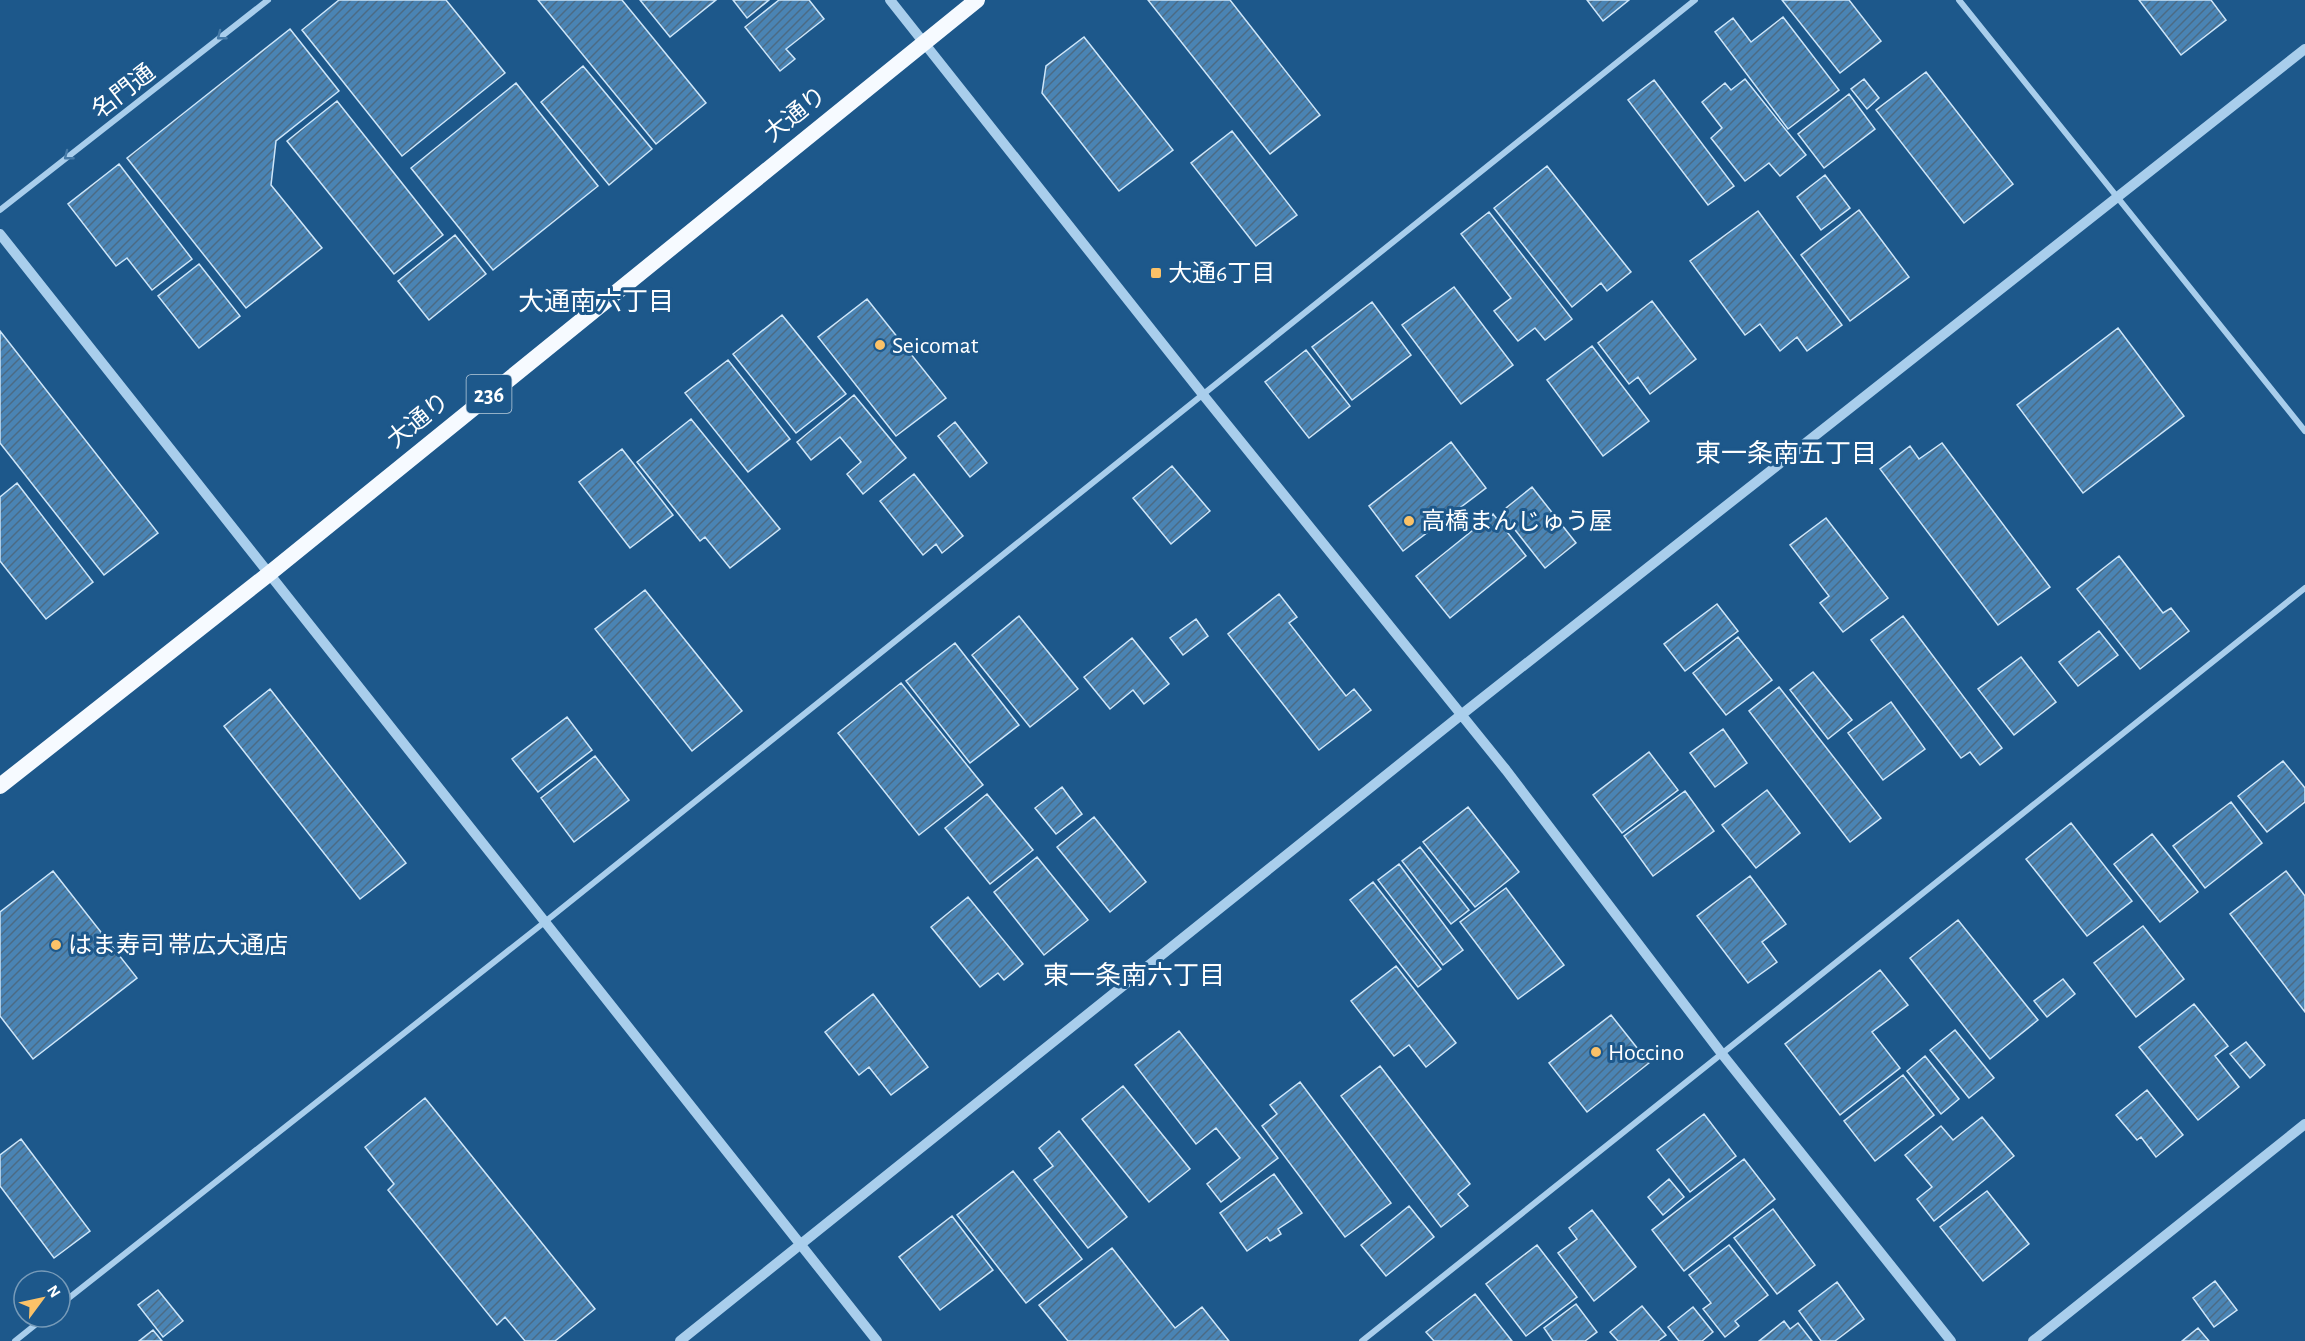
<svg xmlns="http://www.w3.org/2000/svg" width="2305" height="1341" font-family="'Alegreya Sans','Noto Sans JP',sans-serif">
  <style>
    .building { fill: url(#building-hatch); stroke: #cee6f9; stroke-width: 1.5 }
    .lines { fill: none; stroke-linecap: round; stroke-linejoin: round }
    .minor { stroke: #a9ceec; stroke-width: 6 }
    .tertiary { stroke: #a9ceec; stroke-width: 10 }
    .trunk { stroke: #f6faff; stroke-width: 16 }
    .oneway { stroke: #477ba8 }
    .poi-dot { fill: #fbc268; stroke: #1d588b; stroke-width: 2 }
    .labels { text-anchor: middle; stroke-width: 6; stroke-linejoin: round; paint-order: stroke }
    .shield { fill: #1d588b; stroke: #bbcddc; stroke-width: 1.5 }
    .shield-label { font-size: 22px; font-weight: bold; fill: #fff }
    .street-label { font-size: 24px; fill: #fff; stroke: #1d588b }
    .poi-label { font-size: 24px; fill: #fff; stroke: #1d588b; text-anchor: start }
    .neighbourhood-label { font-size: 26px; fill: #fff; stroke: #1d588b }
  </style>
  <defs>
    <pattern id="building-hatch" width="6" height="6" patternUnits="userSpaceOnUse" patternTransform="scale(1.5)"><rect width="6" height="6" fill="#4a84b4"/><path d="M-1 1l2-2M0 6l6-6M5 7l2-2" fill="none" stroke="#4b6b85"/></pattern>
  </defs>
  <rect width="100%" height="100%" fill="#1d588b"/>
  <path class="building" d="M 339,0 L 446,0 L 505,73 L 402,156 L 302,30 Z
    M 538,0 L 622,0 L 706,103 L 656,144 Z
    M 640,0 L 716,0 L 670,37 Z
    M 733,0 L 769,0 L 747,18 Z
    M 779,0 L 809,0 L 824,19 L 786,49 L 795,59 L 780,71 L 745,27 Z
    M 1148,0 L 1230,0 L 1320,115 L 1270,154 Z
    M 1587,0 L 1629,0 L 1603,21 Z
    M 1782,0 L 1849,0 L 1881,41 L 1840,73 Z
    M 2139,0 L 2211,0 L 2226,20 L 2181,55 Z
    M 1783,17 L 1839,90 L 1788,129 L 1715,32 L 1733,18 L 1751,42 Z
    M 290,29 L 339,91 L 276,141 L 271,185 L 322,248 L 246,308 L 127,158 Z
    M 1084,37 L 1173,150 L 1119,191 L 1042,93 L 1046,66 Z
    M 583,66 L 652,149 L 609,185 L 541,102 Z
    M 1926,72 L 2013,184 L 1964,223 L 1876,110 Z
    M 1745,79 L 1806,155 L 1780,176 L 1769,163 L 1745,181 L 1711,138 L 1722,128 L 1702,102 L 1725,83 L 1731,90 Z
    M 1864,79 L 1879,98 L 1867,109 L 1851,89 Z
    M 1654,80 L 1734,186 L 1708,205 L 1628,100 Z
    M 516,83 L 598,186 L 493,270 L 411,168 Z
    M 1849,94 L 1875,129 L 1824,168 L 1798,134 Z
    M 337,101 L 443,235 L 394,274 L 287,141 Z
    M 1232,131 L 1297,215 L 1256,246 L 1191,163 Z
    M 119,164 L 192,259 L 152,290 L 127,258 L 116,266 L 68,204 Z
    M 1547,166 L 1631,272 L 1607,291 L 1601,283 L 1572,307 L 1494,208 Z
    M 1825,175 L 1850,208 L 1821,230 L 1797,197 Z
    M 1859,210 L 1909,277 L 1850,321 L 1801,255 Z
    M 1758,211 L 1842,325 L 1807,351 L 1797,337 L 1780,351 L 1760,324 L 1745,335 L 1690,261 Z
    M 1489,212 L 1572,319 L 1545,340 L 1535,328 L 1518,341 L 1494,311 L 1511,298 L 1461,234 Z
    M 455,235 L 486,274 L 429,320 L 398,281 Z
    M 199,264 L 240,316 L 199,348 L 158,296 Z
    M 1454,287 L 1513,365 L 1461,404 L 1402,325 Z
    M 867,299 L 946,398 L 896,436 L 818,337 Z
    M 1652,301 L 1696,359 L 1650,394 L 1638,377 L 1629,384 L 1598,343 Z
    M 1372,302 L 1411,355 L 1352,400 L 1312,347 Z
    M 782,315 L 846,394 L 796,433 L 733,354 Z
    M 2118,328 L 2184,416 L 2083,493 L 2017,405 Z
    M 0,331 L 158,533 L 104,575 L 0,443 Z
    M 1592,346 L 1649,421 L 1603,456 L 1547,380 Z
    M 1306,350 L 1350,406 L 1309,438 L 1265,382 Z
    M 728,360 L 790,439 L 748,472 L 685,393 Z
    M 854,395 L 906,458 L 863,494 L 847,474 L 861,462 L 840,437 L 811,460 L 797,442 Z
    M 691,419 L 780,529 L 730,568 L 705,537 L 700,541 L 637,462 Z
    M 955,422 L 987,463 L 970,477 L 938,436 Z
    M 1451,442 L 1486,488 L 1403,551 L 1369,506 Z
    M 1942,443 L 2050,587 L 1998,625 L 1880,469 L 1910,446 L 1919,459 Z
    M 622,449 L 673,515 L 630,548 L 579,482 Z
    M 1172,466 L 1210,511 L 1171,544 L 1133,498 Z
    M 914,474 L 963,536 L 942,553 L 936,544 L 923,555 L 880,501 Z
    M 17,483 L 93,582 L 46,619 L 0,561 L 0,497 Z
    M 1532,487 L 1576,543 L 1545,568 L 1501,512 Z
    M 1493,514 L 1526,556 L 1450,618 L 1416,576 Z
    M 1826,518 L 1888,598 L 1843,632 L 1820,603 L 1829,596 L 1790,545 Z
    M 2119,556 L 2163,613 L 2171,608 L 2189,631 L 2140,669 L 2077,589 Z
    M 645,590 L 742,711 L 692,751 L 595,629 Z
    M 1279,594 L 1297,617 L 1289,623 L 1346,696 L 1354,689 L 1371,710 L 1319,750 L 1228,634 Z
    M 1717,604 L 1738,631 L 1685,671 L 1664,644 Z
    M 1019,616 L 1078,689 L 1030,727 L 972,655 Z
    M 1903,616 L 2002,748 L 1980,765 L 1970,752 L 1961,758 L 1871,640 Z
    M 1196,619 L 1208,636 L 1183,655 L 1170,638 Z
    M 2099,631 L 2118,655 L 2078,686 L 2059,662 Z
    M 1738,637 L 1772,680 L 1726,715 L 1693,673 Z
    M 1132,638 L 1169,684 L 1144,704 L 1133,690 L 1110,709 L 1084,677 Z
    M 955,643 L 1019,725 L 970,763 L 906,681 Z
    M 2021,657 L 2056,702 L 2014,735 L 1978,689 Z
    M 1813,672 L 1852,720 L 1828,739 L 1790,690 Z
    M 901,683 L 983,785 L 919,835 L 838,733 Z
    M 1779,687 L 1881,818 L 1850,842 L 1749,711 Z
    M 270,689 L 406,863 L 360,899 L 224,726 Z
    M 1891,702 L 1925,749 L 1883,780 L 1848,733 Z
    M 567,717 L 592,750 L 538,792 L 512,759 Z
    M 1723,729 L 1747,763 L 1715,787 L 1690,753 Z
    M 1649,752 L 1678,790 L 1622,833 L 1593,795 Z
    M 595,756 L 629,800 L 574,842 L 541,798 Z
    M 2283,761 L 2305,788 L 2305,802 L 2267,832 L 2238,796 Z
    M 1062,787 L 1082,814 L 1056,834 L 1035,808 Z
    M 1767,790 L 1800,833 L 1756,868 L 1722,825 Z
    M 1685,791 L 1714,831 L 1653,876 L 1624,836 Z
    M 987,794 L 1033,850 L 990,884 L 945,828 Z
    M 2231,802 L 2262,843 L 2205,888 L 2173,846 Z
    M 1468,807 L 1519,872 L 1475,907 L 1423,842 Z
    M 1094,817 L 1146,882 L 1110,912 L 1057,847 Z
    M 2071,823 L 2132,901 L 2087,936 L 2026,859 Z
    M 2152,834 L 2198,892 L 2160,922 L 2114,864 Z
    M 1420,847 L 1469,910 L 1451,924 L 1402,861 Z
    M 1037,857 L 1088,920 L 1044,955 L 994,892 Z
    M 1399,864 L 1463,950 L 1443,965 L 1378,880 Z
    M 53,871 L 137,978 L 33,1059 L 0,1016 L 0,912 Z
    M 2286,871 L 2305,896 L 2305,1012 L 2230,914 Z
    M 1750,876 L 1786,924 L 1762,942 L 1777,962 L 1748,983 L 1697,916 Z
    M 1373,882 L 1441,969 L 1418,987 L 1350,900 Z
    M 1506,888 L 1564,965 L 1518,999 L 1460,922 Z
    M 968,897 L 1023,964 L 1004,980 L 998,973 L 980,987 L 931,927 Z
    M 1958,920 L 2038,1020 L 1990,1059 L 1910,958 Z
    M 2143,926 L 2184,979 L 2136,1017 L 2094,963 Z
    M 1396,966 L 1456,1043 L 1426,1067 L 1409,1045 L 1394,1056 L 1351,1001 Z
    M 1880,970 L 1908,1005 L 1872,1032 L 1900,1068 L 1840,1115 L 1785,1044 Z
    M 2063,979 L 2075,994 L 2047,1017 L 2034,1001 Z
    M 873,994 L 928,1067 L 891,1095 L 869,1067 L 859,1075 L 825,1032 Z
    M 2194,1004 L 2228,1046 L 2215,1056 L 2239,1087 L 2198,1120 L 2139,1047 Z
    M 1611,1015 L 1649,1063 L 1587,1112 L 1549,1063 Z
    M 1955,1030 L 1994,1078 L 1969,1098 L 1930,1050 Z
    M 1179,1031 L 1278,1158 L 1221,1202 L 1207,1184 L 1240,1158 L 1216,1128 L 1196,1144 L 1135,1065 Z
    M 2246,1042 L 2265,1065 L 2250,1078 L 2230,1054 Z
    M 1925,1056 L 1959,1099 L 1941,1114 L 1907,1071 Z
    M 1380,1066 L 1470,1184 L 1458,1194 L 1468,1206 L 1441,1227 L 1341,1096 Z
    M 1903,1075 L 1934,1115 L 1875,1161 L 1844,1121 Z
    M 1300,1082 L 1391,1203 L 1345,1237 L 1262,1126 L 1277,1114 L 1270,1105 Z
    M 1123,1086 L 1190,1169 L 1149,1202 L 1082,1119 Z
    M 2147,1090 L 2183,1135 L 2156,1157 L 2141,1137 L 2137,1140 L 2116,1115 Z
    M 425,1098 L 595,1309 L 555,1341 L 525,1341 L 505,1317 L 497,1325 L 388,1190 L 394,1184 L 365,1147 Z
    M 1704,1114 L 1736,1156 L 1690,1192 L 1657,1150 Z
    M 1982,1117 L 2014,1156 L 1934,1221 L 1917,1199 L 1932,1187 L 1905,1155 L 1941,1126 L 1953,1140 Z
    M 1059,1131 L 1127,1217 L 1088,1248 L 1034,1180 L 1053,1166 L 1039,1148 Z
    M 21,1139 L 90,1231 L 54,1258 L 0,1186 L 0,1155 Z
    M 1744,1159 L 1775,1199 L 1684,1271 L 1652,1230 Z
    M 1013,1171 L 1082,1259 L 1026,1303 L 957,1215 Z
    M 1274,1174 L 1302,1213 L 1278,1229 L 1281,1234 L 1270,1241 L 1267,1237 L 1247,1251 L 1220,1213 Z
    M 1669,1179 L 1684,1197 L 1663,1215 L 1648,1197 Z
    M 1987,1191 L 2029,1244 L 1983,1281 L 1940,1227 Z
    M 1409,1206 L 1434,1237 L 1386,1276 L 1361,1245 Z
    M 1773,1209 L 1815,1265 L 1777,1294 L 1734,1238 Z
    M 1592,1210 L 1636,1267 L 1594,1301 L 1558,1253 L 1577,1239 L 1569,1228 Z
    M 952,1216 L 993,1270 L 940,1310 L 899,1257 Z
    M 1537,1245 L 1577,1297 L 1526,1336 L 1486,1284 Z
    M 1729,1245 L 1768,1295 L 1735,1321 L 1739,1326 L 1725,1337 L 1703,1309 L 1711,1303 L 1689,1275 Z
    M 1112,1248 L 1175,1328 L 1202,1307 L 1229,1341 L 1068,1341 L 1039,1305 Z
    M 2215,1281 L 2237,1310 L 2214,1327 L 2193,1298 Z
    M 1837,1282 L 1864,1319 L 1835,1341 L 1821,1341 L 1799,1311 Z
    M 158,1290 L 183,1321 L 163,1337 L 138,1305 Z
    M 1475,1294 L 1512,1341 L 1434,1341 L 1426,1332 Z
    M 1576,1304 L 1597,1332 L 1585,1341 L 1553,1341 L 1544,1328 Z
    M 1642,1306 L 1666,1335 L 1658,1341 L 1618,1341 L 1610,1332 Z
    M 1693,1307 L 1713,1332 L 1702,1341 L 1679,1341 L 1668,1327 Z
    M 1784,1321 L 1790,1329 L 1798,1323 L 1812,1341 L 1759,1341 Z
    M 2198,1328 L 2209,1341 L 2182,1341 Z
    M 153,1330 L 162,1341 L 139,1341 Z"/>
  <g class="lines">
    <path class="minor" d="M 1959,0 L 2305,431
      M 0,210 L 268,0
      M 60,1305 L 546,921 L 1695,0
      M 15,1341 L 45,1317
      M 1362,1341 L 2305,588"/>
    <path class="tertiary" d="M 890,0 L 1204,396 L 1506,770 L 1722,1054 L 1951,1341
      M 0,234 L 877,1341
      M 680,1341 L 1461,715 L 2305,49
      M 2033,1341 L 2305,1124"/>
    <path class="trunk" d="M 0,786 L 270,573 L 977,0"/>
  </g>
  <defs><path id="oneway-chevron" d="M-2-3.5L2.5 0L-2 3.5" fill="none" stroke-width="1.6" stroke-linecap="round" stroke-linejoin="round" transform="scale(1.5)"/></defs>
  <g class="oneway">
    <use href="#oneway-chevron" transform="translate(221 36) rotate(142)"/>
    <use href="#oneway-chevron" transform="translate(68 156) rotate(142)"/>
  </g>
  <g class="poi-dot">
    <rect x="1150" y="267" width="12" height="12" rx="3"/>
    <circle cx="880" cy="345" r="6"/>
    <circle cx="1409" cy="521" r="6"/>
    <circle cx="56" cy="945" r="6"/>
    <circle cx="1596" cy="1052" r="6"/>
  </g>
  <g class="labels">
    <rect class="shield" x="466.5" y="375" width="45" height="38" rx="4.5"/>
    <g class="shield-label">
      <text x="489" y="402">236</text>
    </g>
    <g class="street-label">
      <text transform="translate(123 91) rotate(-38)" y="8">名門通</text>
      <text transform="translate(795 114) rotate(-39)" y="8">大通り</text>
      <text transform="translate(418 420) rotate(-39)" y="8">大通り</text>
    </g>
    <g class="poi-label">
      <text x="1168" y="281">大通6丁目</text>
      <text x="892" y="353">Seicomat</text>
      <text x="1421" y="529">高橋まんじゅう屋</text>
      <text x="68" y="953">はま寿司 帯広大通店</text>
      <text x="1608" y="1060">Hoccino</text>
    </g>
    <g class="neighbourhood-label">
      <text x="596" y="310">大通南六丁目</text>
      <text x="1786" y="462">東一条南五丁目</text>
      <text x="1134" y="984">東一条南六丁目</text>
    </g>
  </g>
  <g transform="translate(42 1299) rotate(57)"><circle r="28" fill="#1d588b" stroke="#779bb9" stroke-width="1.5"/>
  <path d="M0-4.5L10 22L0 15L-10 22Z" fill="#fbc268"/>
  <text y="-9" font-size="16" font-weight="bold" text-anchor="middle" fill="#ffffff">N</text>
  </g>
</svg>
